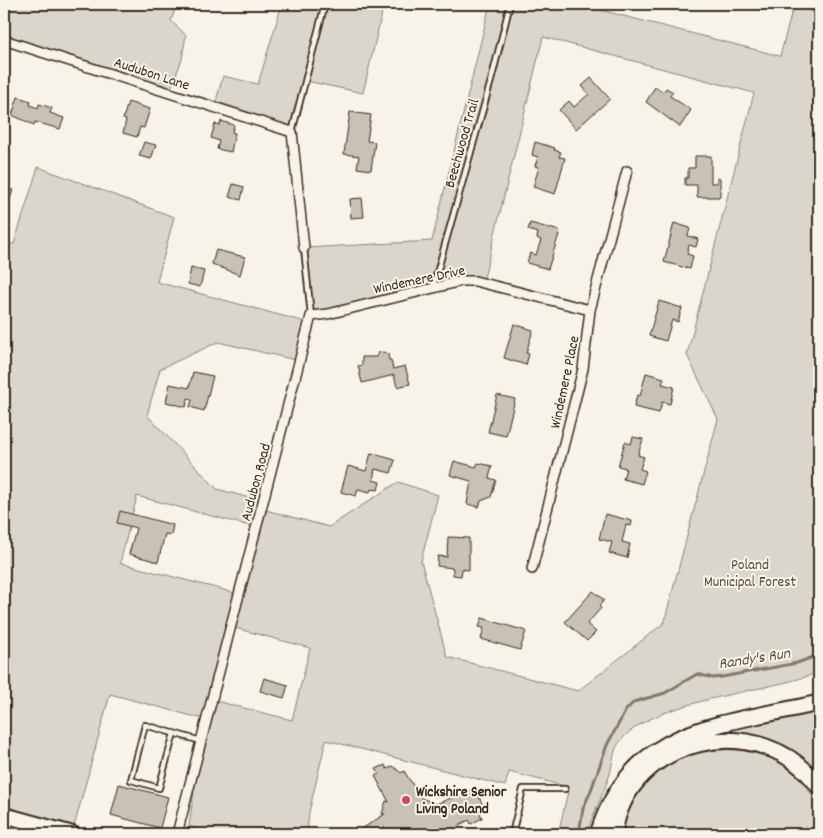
<svg xmlns="http://www.w3.org/2000/svg" width="823" height="838" font-family="Dekko,sans-serif">
  <style>
    .green { fill: #dbd6cb; stroke: #8b8074; fill-rule: evenodd }
    .lines { fill: none; stroke-linecap: round; stroke-linejoin: round }
    .stream { stroke: #84786c; stroke-width: 3 }
    .building { fill: #c8c1b6; stroke: #3b2a1e }
    .service-casing { stroke: #3b2a1e; stroke-width: 8 }
    .minor-casing { stroke: #3b2a1e; stroke-width: 12 }
    .primary-casing { stroke: #3b2a1e; stroke-width: 18 }
    .motorway-casing { stroke: #3b2a1e; stroke-width: 19 }
    .service { stroke: #f7f3e8; stroke-width: 4.5 }
    .minor { stroke: #f7f3e8; stroke-width: 9 }
    .primary { stroke: #f7f3e8; stroke-width: 14 }
    .motorway { stroke: #f7f3e8; stroke-width: 15 }
    .poi-dot { fill: #d1495b; stroke: #f7f3e8; stroke-width: 2 }
    .labels { text-anchor: middle; stroke-width: 4; stroke-linejoin: round; paint-order: stroke }
    .street-label { font-size: 15px; fill: #3b2a1e; stroke: #f7f3e8 }
    .park-label { font-size: 15px; fill: #5b4c41; stroke: #f7f3e8 }
    .poi-label { font-size: 15px; font-weight: bold; fill: #3b2a1e; stroke: #f7f3e8; text-anchor: start }
    .water-label { font-size: 16px; font-style: italic; fill: #5f5145; stroke: #f7f3e8 }
  </style>
  <rect width="100%" height="100%" fill="#f7f3e8"/>
  <filter id="ink" filterUnits="userSpaceOnUse"><feTurbulence type="fractalNoise" baseFrequency=".02" numOctaves="2"/><feDisplacementMap in="SourceGraphic" scale="10" xChannelSelector="R" yChannelSelector="G"/><feConvolveMatrix kernelMatrix="1 2 1 2 8 2 1 2 1" color-interpolation-filters="sRGB"/></filter>
  <g filter="url(#ink)">
    <path class="green" d="M 4,4 L 177,4 L 171,21 L 186,35 L 182,59 L 169,93 L 4,40 Z
      M 282,4 L 384,4 L 363,93 L 306,81 L 292,132 L 214,108 L 223,76 L 258,84 Z
      M 490,4 L 577,4 L 780,56 L 794,4 L 819,4 L 819,672 C 770,693 641,699 616,748 C 613,756 612,766 610,774 C 603,795 593,814 586,834 L 558,834 L 569,787 L 509,772 L 505,786 L 326,740 L 309,812 L 307,834 L 212,834 L 189,826 L 201,741 L 207,720 L 110,694 L 72,834 L 4,815 L 4,243 L 14,244 L 38,167 L 174,217 L 157,282 L 309,323 L 300,361 L 218,342 L 160,369 L 147,415 L 217,489 L 264,502 L 262,509 L 329,527 L 398,482 L 438,495 L 421,561 L 447,657 L 578,691 L 664,623 L 718,419 L 687,355 L 754,93 L 543,37 L 483,282 L 475,281 L 311,316 L 304,248 L 432,241 ZM 137,496 L 257,528 L 239,594 L 120,563 ZM 231,627 L 310,648 L 292,720 L 212,700 Z
      M 819,709 L 819,779 L 816,775 L 720,736 L 719,731 Z
      M 736,747 L 756,751 L 779,761 L 796,774 L 819,804 L 819,834 L 621,834 C 633,776 680,749 736,747 Z"/>
    <g class="lines">
      <path class="stream" d="M 579,834 L 583,808 L 590,793 L 607,745 L 626,710 L 634,702 L 665,693 L 697,674 L 713,678 L 722,677 L 797,663 L 819,655"/>
    </g>
    <path class="building" d="M 591,78 L 610,99 L 576,129 L 559,110 L 569,101 L 574,107 L 589,94 L 582,86 Z
      M 655,87 L 663,92 L 666,88 L 673,92 L 670,96 L 691,110 L 680,127 L 646,102 Z
      M 18,97 L 31,101 L 30,105 L 38,108 L 39,104 L 52,108 L 50,113 L 64,118 L 60,129 L 35,122 L 34,125 L 12,115 Z
      M 128,102 L 150,109 L 144,128 L 140,127 L 137,137 L 123,133 L 126,120 L 123,119 Z
      M 350,112 L 371,115 L 367,141 L 375,142 L 371,170 L 357,168 L 359,156 L 344,154 Z
      M 221,121 L 234,125 L 232,132 L 235,133 L 231,152 L 217,149 L 219,141 L 211,138 L 215,124 L 220,125 Z
      M 144,142 L 156,145 L 151,159 L 139,156 Z
      M 535,142 L 555,148 L 554,150 L 561,152 L 559,157 L 565,158 L 555,194 L 533,187 L 539,167 L 535,166 L 538,157 L 532,155 Z
      M 695,156 L 711,156 L 711,183 L 717,183 L 717,178 L 720,178 L 720,197 L 697,197 L 697,185 L 685,185 L 685,178 L 688,178 L 688,168 L 695,168 Z
      M 233,184 L 244,187 L 241,200 L 229,197 Z
      M 4,188 L 13,190 L 9,202 L 4,200 Z
      M 362,198 L 364,217 L 351,218 L 350,199 Z
      M 530,223 L 560,231 L 548,269 L 527,263 L 530,253 L 536,255 L 541,240 L 537,238 L 538,233 L 528,230 Z
      M 674,223 L 690,228 L 688,236 L 698,239 L 696,247 L 689,245 L 687,254 L 693,256 L 690,269 L 664,262 Z
      M 216,250 L 245,257 L 240,275 L 212,264 Z
      M 191,268 L 204,271 L 200,287 L 188,284 Z
      M 659,301 L 682,308 L 678,322 L 672,320 L 666,341 L 649,336 Z
      M 514,324 L 533,330 L 526,353 L 529,354 L 526,365 L 504,358 Z
      M 383,352 L 388,354 L 389,360 L 391,360 L 393,369 L 405,366 L 410,384 L 397,387 L 394,375 L 362,383 L 358,366 L 362,365 L 362,357 L 376,357 L 378,353 Z
      M 193,372 L 213,376 L 204,411 L 190,407 L 192,400 L 188,398 L 186,407 L 166,402 L 170,384 L 189,388 Z
      M 646,373 L 664,378 L 662,384 L 674,387 L 670,404 L 662,402 L 659,413 L 634,407 L 637,395 L 640,396 Z
      M 497,395 L 515,399 L 506,436 L 488,432 Z
      M 633,437 L 643,439 L 638,455 L 644,457 L 640,469 L 646,471 L 642,484 L 623,479 L 626,468 L 618,466 L 625,442 L 631,444 Z
      M 371,453 L 395,460 L 391,473 L 375,469 L 373,480 L 380,482 L 378,490 L 371,489 L 370,492 L 358,489 L 356,496 L 341,492 L 348,466 L 366,471 Z
      M 454,461 L 476,467 L 478,463 L 492,466 L 489,478 L 496,480 L 491,497 L 481,501 L 479,507 L 467,504 L 471,481 L 450,475 Z
      M 120,511 L 173,525 L 171,535 L 165,534 L 158,562 L 129,554 L 136,528 L 117,523 Z
      M 605,514 L 632,521 L 631,526 L 626,525 L 622,542 L 630,544 L 627,558 L 609,553 L 612,542 L 599,539 Z
      M 448,537 L 469,538 L 469,570 L 462,569 L 461,576 L 453,575 L 453,568 L 437,566 L 438,556 L 447,557 Z
      M 593,591 L 604,600 L 599,606 L 601,608 L 587,624 L 596,632 L 587,641 L 565,622 Z
      M 482,618 L 526,631 L 520,650 L 481,639 L 484,628 L 479,627 Z
      M 264,678 L 288,685 L 284,698 L 260,691 Z
      M 385,765 L 387,769 L 393,766 L 401,773 L 404,771 L 421,798 L 436,804 L 475,788 L 485,810 L 480,813 L 482,818 L 471,824 L 469,820 L 459,825 L 457,830 L 460,834 L 363,834 L 360,830 L 385,814 L 382,814 L 386,801 L 389,802 L 375,776 L 379,774 L 376,769 Z
      M 119,784 L 168,797 L 160,828 L 111,815 Z"/>
    <g class="lines">
      <defs>
        <path id="service" d="M 292,132 L 325,4
          M 304,248 L 311,316
          M 433,287 L 492,77 L 510,4
          M 174,733 L 159,788 L 131,780 L 145,725 L 201,741
          M 4,832 L 7,818
          M 512,834 L 523,789 L 565,789"/>
        <path id="minor" d="M 4,40 L 292,132 L 304,248
          M 532,569 L 583,369 L 590,310 L 627,171
          M 177,834 L 311,316 L 328,314 L 462,281 L 475,281 L 590,310"/>
        <path id="primary" d="M 4,815 L 73,834"/>
        <path id="motorway" d="M 598,834 C 632,724 724,725 819,703
          M 614,834 C 627,735 763,707 819,787"/>
      </defs>
      <use href="#service" class="service-casing"/>
      <use href="#minor" class="minor-casing"/>
      <use href="#primary" class="primary-casing"/>
      <use href="#motorway" class="motorway-casing"/>
      <use href="#service" class="service"/>
      <use href="#minor" class="minor"/>
      <use href="#primary" class="primary"/>
      <use href="#motorway" class="motorway"/>
    </g>
  </g>
  <circle class="poi-dot" cx="406" cy="800" r="5"/>
  <g class="labels">
    <g class="street-label">
      <text transform="translate(152 73) rotate(18)" y="5">Audubon Lane</text>
      <text transform="translate(461 143) rotate(-74)" y="5">Beechwood Trail</text>
      <text transform="translate(419 279) rotate(-12)" y="5">Windemere Drive</text>
      <text transform="translate(564 382) rotate(-78)" y="5">Windemere Place</text>
      <text transform="translate(255 482) rotate(-75)" y="5">Audubon Road</text>
    </g>
    <g class="park-label">
      <text x="750" y="569">Poland<tspan x="750" dy="17">Municipal Forest</tspan></text>
    </g>
    <g class="poi-label">
      <text x="416" y="796">Wickshire Senior<tspan x="416" dy="17">Living Poland</tspan></text>
    </g>
    <g class="water-label">
      <text transform="translate(754 657) rotate(-9)" y="6">Randy's Run</text>
    </g>
  </g>
  <rect width="823" height="838" fill="none" stroke="#f7f3e8" stroke-width="20"/>
  <rect x="10" y="10" width="803" height="818" fill="none" stroke="#3b2a1e" stroke-width="2" filter="url(#ink)"/>
</svg>
